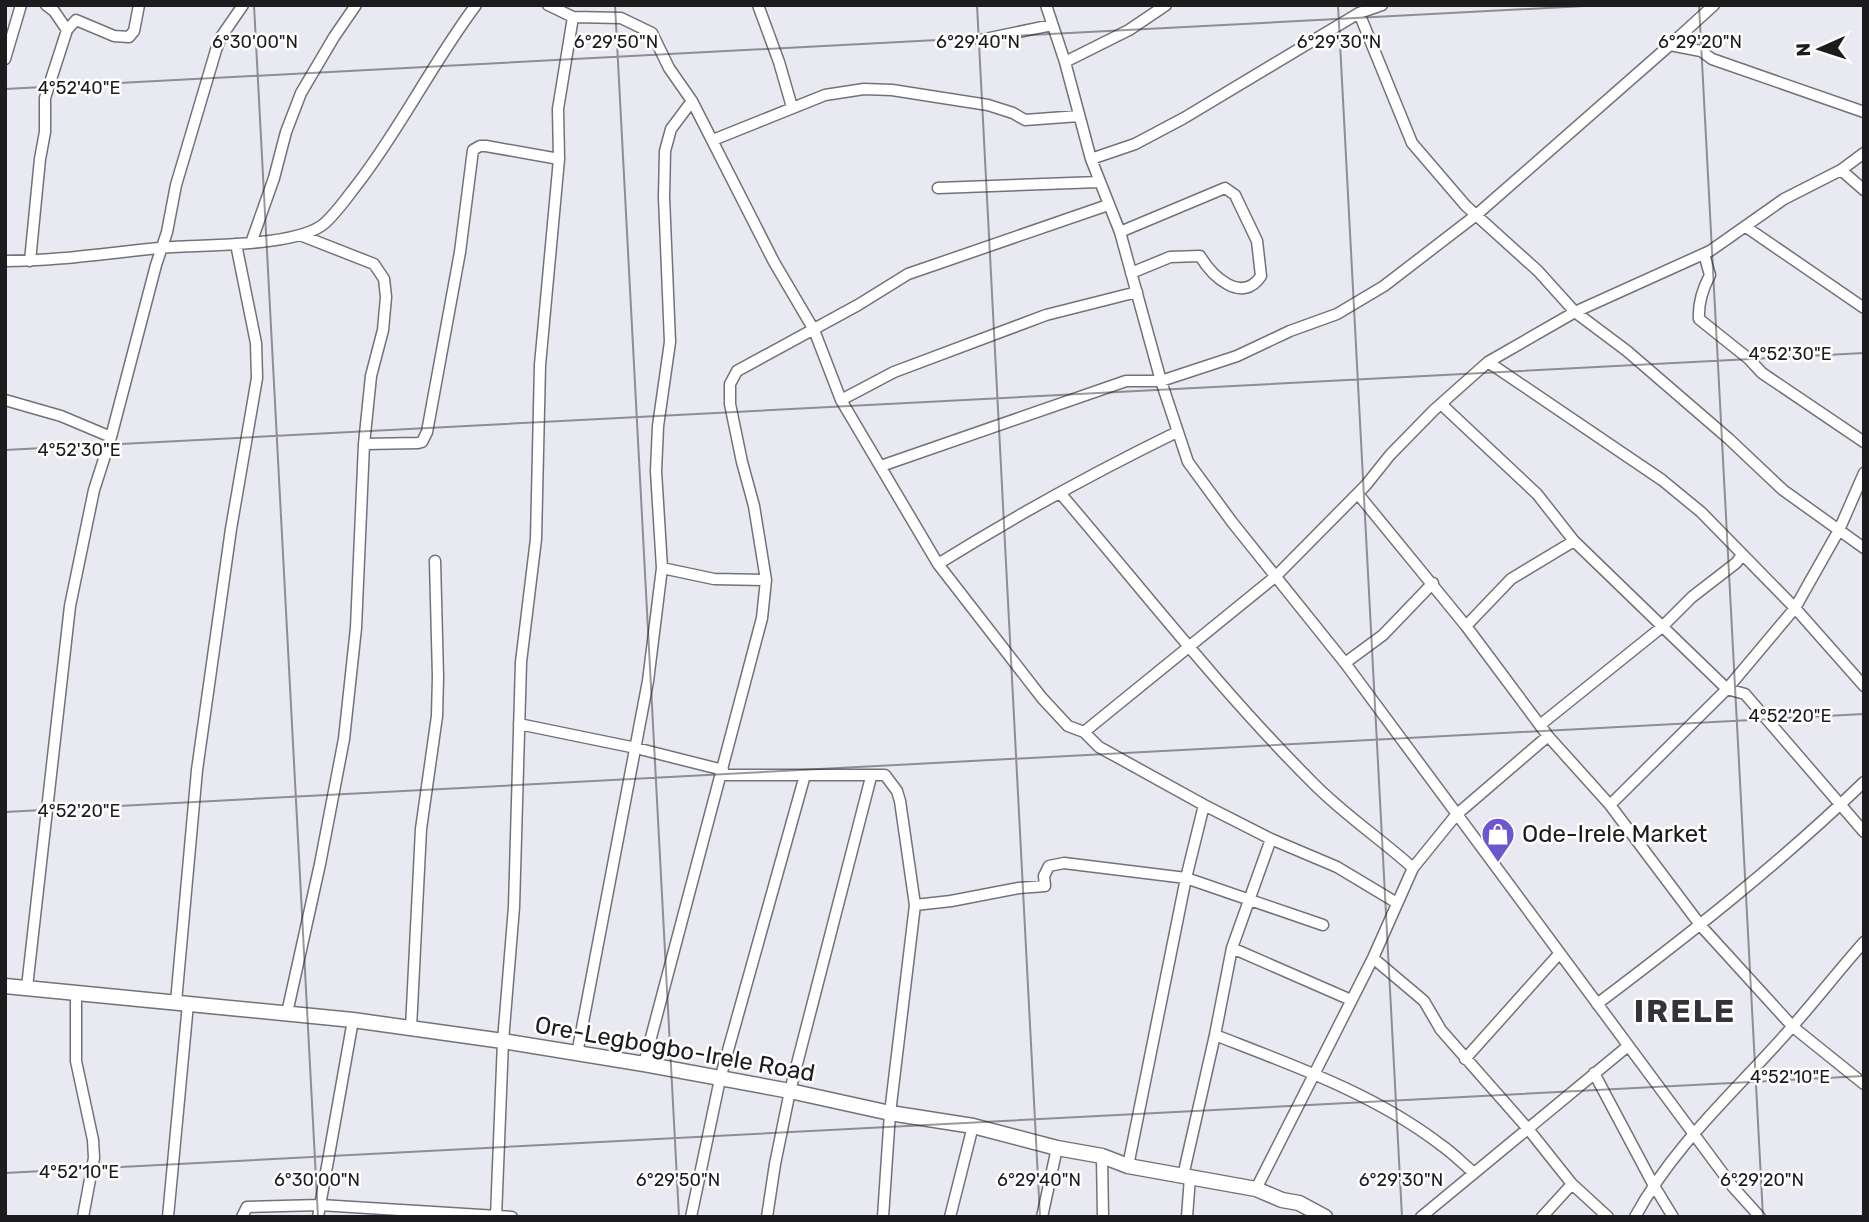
<svg xmlns="http://www.w3.org/2000/svg" width="1869" height="1222" font-family="Rubik,sans-serif">
  <style>
    .lines { fill: none; stroke-linecap: round; stroke-linejoin: round }
    .minor-casing { stroke: #727279; stroke-width: 13 }
    .major-casing { stroke: #727279; stroke-width: 17 }
    .minor { stroke: #fff; stroke-width: 10 }
    .major { stroke: #fff; stroke-width: 14 }
    .ticks { fill: none; stroke: #1c1c1f; stroke-width: 2; stroke-opacity: 0.45 }
    .labels { text-anchor: middle; stroke-width: 5; stroke-linejoin: round; paint-order: stroke }
    .poi-label { font-size: 24px; fill: #1c1c1f; stroke: #fff; text-anchor: start }
    .street-label { font-size: 24px; fill: #1c1c1f; stroke: #fff }
    .district-label { font-size: 32px; font-weight: bold; letter-spacing: 2px; fill: #33333a; stroke: #fff }
    .ticks-label { font-size: 18px; text-anchor: middle; fill: #1c1c1f; stroke: #fff; stroke-width: 5; stroke-linejoin: round; paint-order: stroke }
  </style>
  <rect width="100%" height="100%" fill="#e9e9f2"/>
  <g class="lines">
    <defs>
      <path id="minor" d="M 548,5 L 573,17 L 621,18 L 652,33 L 669,68 L 692,101 L 774,262 L 814,330 L 841,400 L 938,564 L 1042,698 L 1068,726 L 1084,732 L 1099,747 L 1204,805 L 1271,839 L 1337,867 L 1397,903
        M 758,5 L 779,62 L 792,107
        M 1046,5 L 1065,62 L 1091,159 L 1120,232 L 1161,381 L 1188,462 L 1232,522 L 1345,663 L 1733,1187 L 1760,1217
        M 1359,13 L 1412,143 L 1466,206 L 1538,271 L 1575,312 L 1627,351 L 1729,439 L 1783,490 L 1864,548
        M 67,30 L 76,20 L 114,36 L 129,37 L 134,31 L 139,5
        M 980,40 L 1052,25
        M 1670,45 L 1714,5
        M 5,59 L 21,5
        M 1065,62 L 1129,30 L 1166,5
        M 713,140 L 825,95 L 864,89 L 892,90 L 988,105 L 1013,113 L 1025,120 L 1079,116
        M 1091,159 L 1135,144 L 1184,118 L 1359,13 L 1382,5
        M 1841,170 L 1864,190
        M 938,188 L 1099,182
        M 1746,227 L 1864,308
        M 1120,232 L 1225,188 L 1235,195 L 1257,241 L 1261,276 C 1242,305 1212,276 1200,256 L 1170,257 L 1131,273
        M 251,243 L 274,178 L 286,132 L 301,93 L 334,37 L 356,5
        M 1704,254 L 1710,275 C 1702,290 1698,303 1699,319 L 1749,359 L 1762,373 L 1864,442
        M 5,261 C 56,261 108,253 159,248 C 197,244 297,248 325,223 C 338,211 348,196 359,182 C 402,126 433,62 476,5
        M 30,261 L 40,159 L 45,132 L 45,98 L 67,30 L 54,11 L 46,5
        M 1488,362 L 1662,480 L 1701,512 L 1795,608 L 1864,686
        M 5,400 L 61,416 L 111,437
        M 841,400 L 894,372 L 1046,315 L 1137,292
        M 1441,404 L 1537,494 L 1574,541
        M 364,444 L 418,443 L 422,442 L 427,432 L 460,252 L 473,150 L 480,146 L 486,146 L 559,159
        M 881,466 L 1126,381 L 1161,381 L 1237,356 L 1290,331 L 1337,314 L 1384,286 L 1475,216 L 1670,45 L 1701,51 L 1712,59 L 1864,112
        M 1060,493 C 1143,590 1222,692 1312,782 C 1343,814 1381,839 1413,868
        M 1358,494 L 1466,626 L 1548,736 L 1610,805 L 1701,926 L 1793,1027 L 1864,1084
        M 938,564 C 1015,516 1095,472 1177,432
        M 662,568 L 714,579 L 766,580
        M 1466,626 L 1511,579 L 1574,541 L 1727,689 L 1745,694 L 1864,832
        M 1345,663 L 1383,635 L 1433,583
        M 519,724 L 636,748 L 723,770
        M 1540,725 L 1662,627 L 1692,597 L 1736,563 L 1742,555
        M 1084,732 L 1276,576 L 1366,485 L 1390,455 L 1434,410 L 1488,362 L 1575,312 L 1710,251 L 1784,199 L 1841,170 L 1864,153
        M 722,775 L 885,775 L 897,791 L 900,801 L 915,905 L 890,1113 L 883,1217
        M 1610,805 L 1727,689 L 1795,608 L 1839,530 L 1864,473
        M 915,905 L 951,901 L 1019,888 L 1045,886 L 1044,876 L 1049,866 L 1064,863 L 1186,878 L 1323,925
        M 1232,948 L 1351,1000
        M 1373,958 L 1424,1001 L 1441,1030 L 1529,1130 L 1572,1184 L 1608,1217
        M 27,987 L 70,606 L 94,490 L 111,437 L 156,265 L 167,232 L 176,185 L 216,50 L 221,37 L 243,5
        M 76,994 L 76,1061 L 93,1140 L 94,1158 L 83,1217
        M 176,1002 L 197,770 L 231,529 L 257,378 L 256,343 L 236,244
        M 1597,1004 C 1690,934 1780,863 1864,782
        M 287,1013 L 320,864 L 344,739 L 356,628 L 364,444 L 371,376 L 383,330 L 386,297 L 384,279 L 374,264 L 300,235
        M 411,1028 L 421,829 L 437,716 L 438,677 L 435,561
        M 1215,1035 C 1292,1065 1375,1094 1441,1145 C 1453,1153 1463,1164 1474,1173
        M 577,1054 L 648,681 L 662,568 L 656,471 L 658,426 L 670,342 L 664,197 L 665,151 L 671,129 L 692,101
        M 1465,1059 L 1559,954
        M 644,1064 L 762,618 L 766,580 L 754,506 L 742,462 L 730,404 L 730,384 L 737,371 L 858,305 L 908,274 L 1108,205
        M 1594,1073 L 1653,1184 L 1673,1217
        M 1102,1156 L 1103,1217
        M 1128,1166 L 1186,878 L 1204,805
        M 1183,1176 L 1215,1035 L 1232,948 L 1271,839
        M 1256,1189 L 1373,958 L 1413,868 L 1456,815 L 1548,736
        M 168,1217 L 188,1004
        M 242,1217 L 247,1207 L 320,1205 L 512,1217
        M 318,1217 L 353,1020
        M 496,1217 L 503,1041 L 514,907 L 521,662 L 536,539 L 540,365 L 559,159 L 558,109 L 573,17
        M 691,1217 L 720,1079 L 805,775
        M 767,1217 L 775,1164 L 790,1091 L 871,777
        M 950,1217 L 973,1126
        M 1042,1217 L 1057,1148
        M 1187,1217 L 1190,1177
        M 1421,1217 L 1628,1046
        M 1542,1217 L 1572,1184
        M 1635,1217 C 1675,1143 1737,1090 1791,1028 C 1816,1000 1839,970 1864,942"/>
      <path id="major" d="M 5,986 L 353,1020 L 503,1041 L 644,1064 L 790,1091 L 890,1113 L 973,1126 L 1057,1148 L 1102,1156 L 1128,1166 L 1256,1189 L 1282,1200 L 1299,1203 L 1325,1217"/>
    </defs>
    <use href="#minor" class="minor-casing"/>
    <use href="#major" class="major-casing"/>
    <use href="#minor" class="minor"/>
    <use href="#major" class="major"/>
  </g>
  <path class="ticks" d="M 254,5 L 318,1217M 615,5 L 679,1217M 977,5 L 1040,1217M 1338,5 L 1402,1217M 1699,5 L 1763,1217M 5,89 L 1603,5M 5,450 L 1864,353M 5,812 L 1864,714M 5,1173 L 1864,1076"/>
  <defs>
    <symbol id="shop-pin" viewBox="-11 -11 22 30"><path d="M0 17L-7.5 6A9.5 9.5 0 1 1 7.5 6Z" fill="#6d56d0" stroke="#fff"/><path d="M-5-2.5h2.3a2.7 3.5 0 0 1 5.4 0H5L5.5 6h-11ZM-1.5-2.5h3a1.5 2.3 0 0 0-3 0Z" fill="#fff"/></symbol>
  </defs>
  <g fill-rule="evenodd">
    <use href="#shop-pin" x="1479" y="815" width="38" height="52"/>
  </g>
  <g class="labels">
    <g class="poi-label">
      <text x="1522" y="842">Ode-Irele Market</text>
    </g>
    <g class="street-label">
      <text transform="translate(675 1049) rotate(10)" y="8">Ore-Legbogbo-Irele Road</text>
    </g>
    <g class="district-label">
      <text x="1685" y="1022">IRELE</text>
    </g>
  </g>
  <g class="ticks-label">
    <text x="255" y="48">6°30'00"N</text>
    <text x="616" y="48">6°29'50"N</text>
    <text x="978" y="48">6°29'40"N</text>
    <text x="1339" y="48">6°29'30"N</text>
    <text x="1700" y="48">6°29'20"N</text>
    <text x="79" y="94">4°52'40"E</text>
    <text x="1790" y="360">4°52'30"E</text>
    <text x="79" y="456">4°52'30"E</text>
    <text x="1790" y="722">4°52'20"E</text>
    <text x="79" y="817">4°52'20"E</text>
    <text x="1790" y="1083">4°52'10"E</text>
    <text x="79" y="1178">4°52'10"E</text>
    <text x="317" y="1186">6°30'00"N</text>
    <text x="678" y="1186">6°29'50"N</text>
    <text x="1039" y="1186">6°29'40"N</text>
    <text x="1401" y="1186">6°29'30"N</text>
    <text x="1762" y="1186">6°29'20"N</text>
  </g>
  <rect width="1869" height="1222" fill="none" stroke="#1c1c1f" stroke-width="14"/>
  <g transform="translate(1820 49) rotate(267)" stroke="#ffffff" stroke-width="5" paint-order="stroke">
  <path d="M0-5L12 26L0 18L-12 26Z" fill="#1c1c1f"/>
  <text y="-10" font-size="19" font-weight="bold" text-anchor="middle" fill="#1c1c1f">N</text>
  </g>
</svg>
